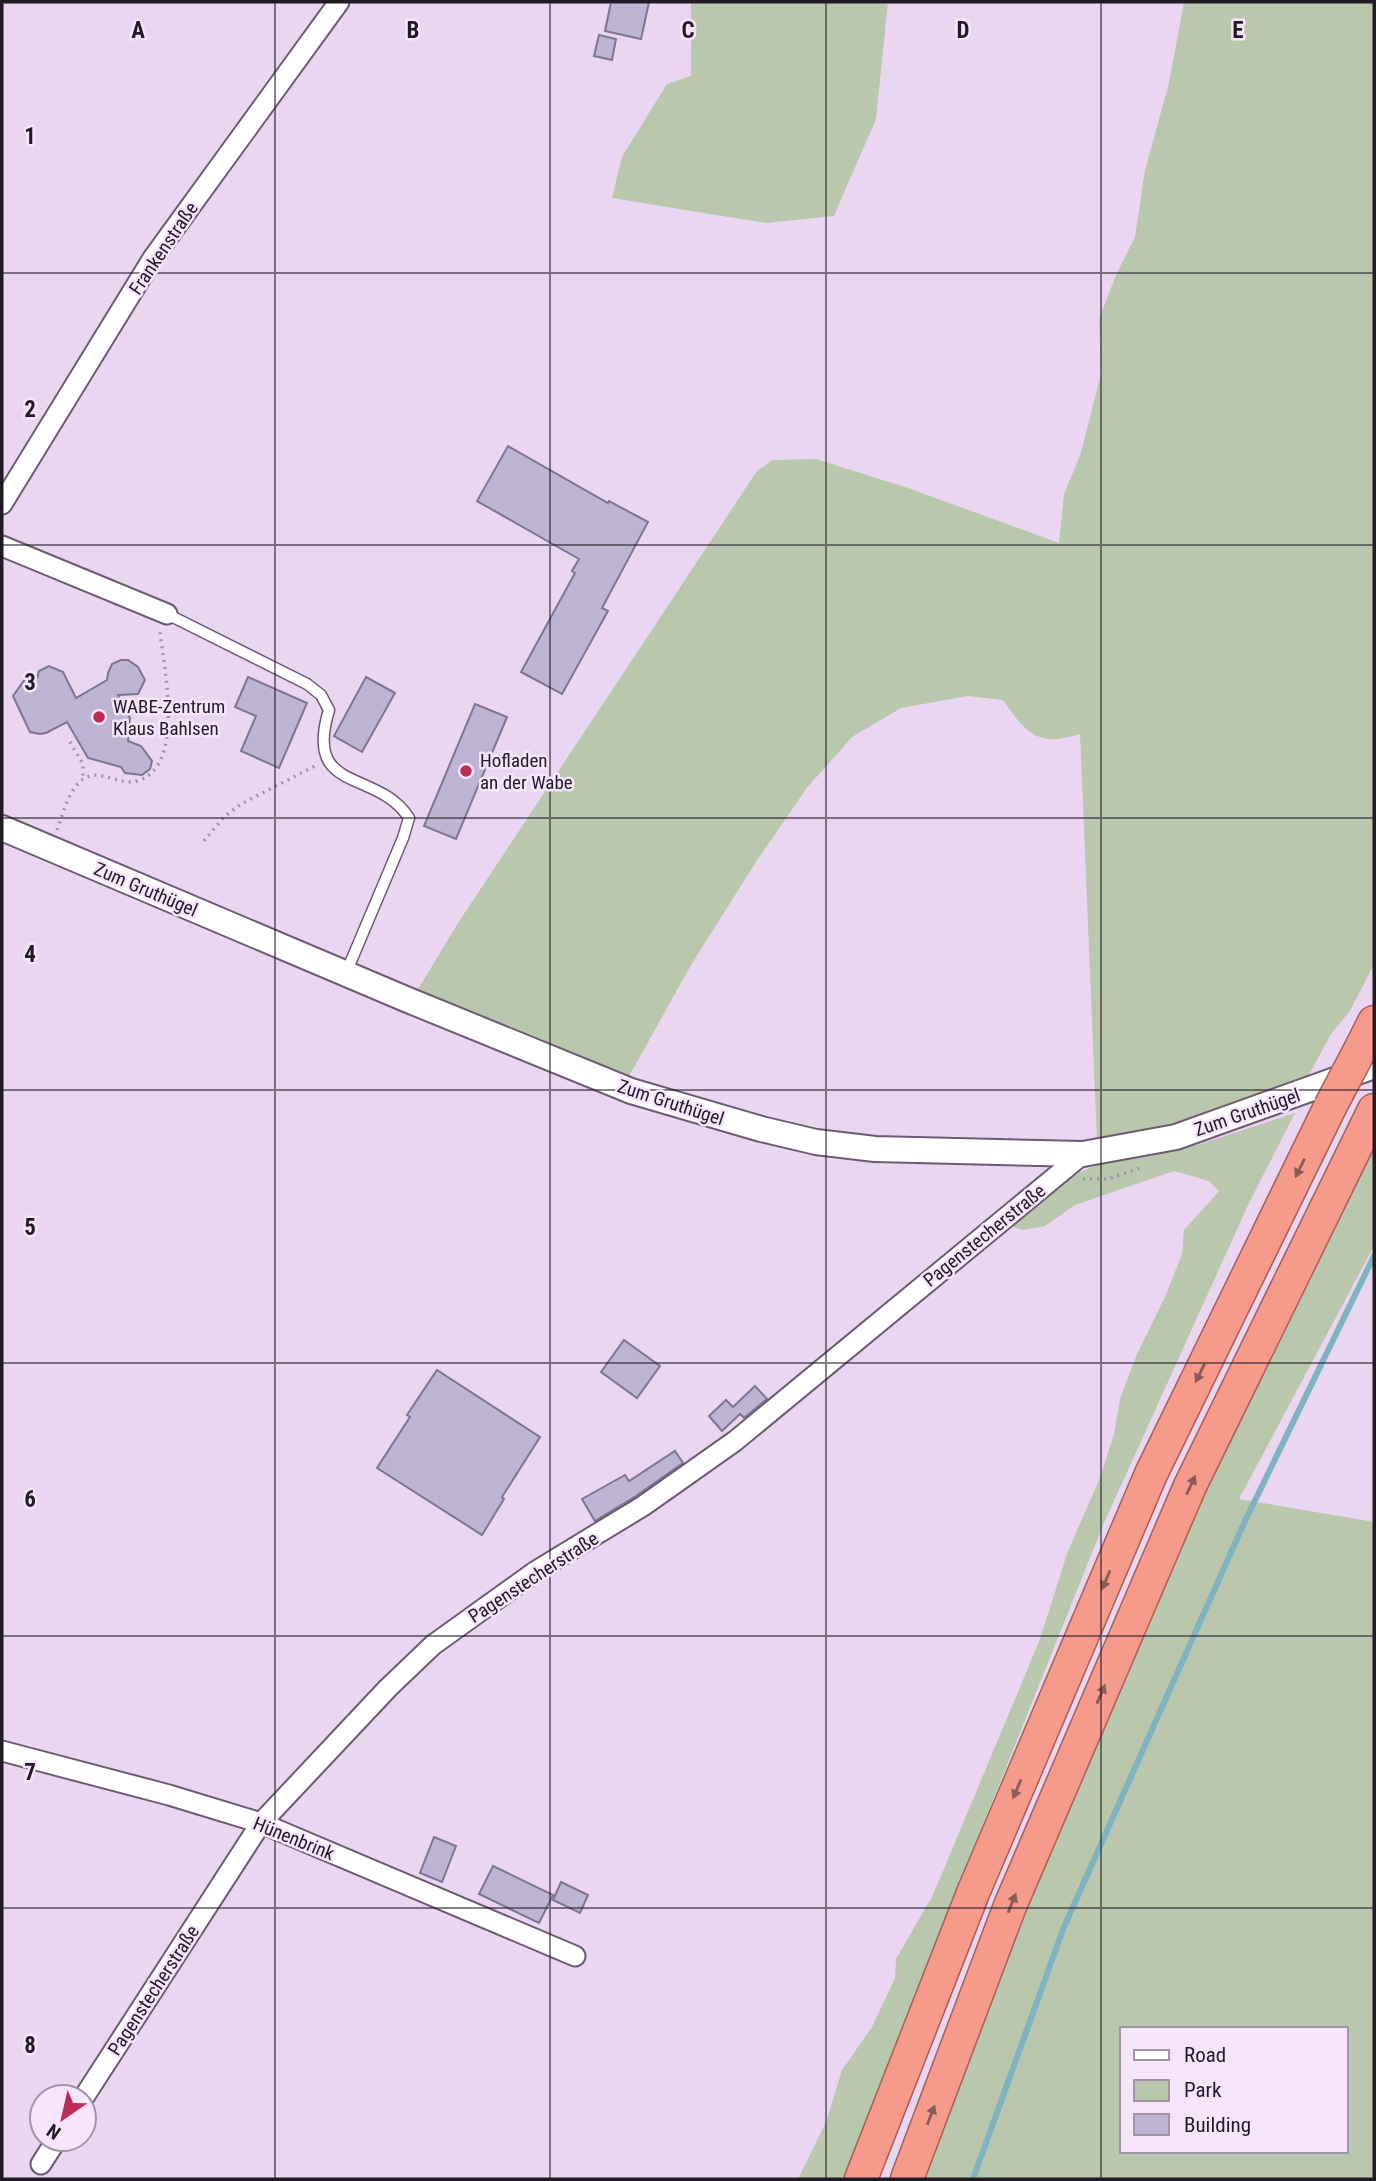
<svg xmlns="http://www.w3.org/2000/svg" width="1376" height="2181" font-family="'Roboto Condensed',sans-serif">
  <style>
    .green { fill: #b9c7ad; fill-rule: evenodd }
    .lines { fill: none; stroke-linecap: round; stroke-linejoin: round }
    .stream { stroke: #7fb3c1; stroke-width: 6 }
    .building { fill: #bdb5d3; stroke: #7d7591; stroke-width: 2 }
    .service-casing { stroke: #6d5b73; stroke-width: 13 }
    .minor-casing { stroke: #6d5b73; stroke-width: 23 }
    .tertiary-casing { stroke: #6d5b73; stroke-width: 28 }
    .trunk-casing { stroke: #aa5d56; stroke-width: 35 }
    .path { stroke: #a393a8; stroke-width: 3.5; stroke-dasharray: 2 5; stroke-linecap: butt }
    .service { stroke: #fff; stroke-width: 10 }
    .minor { stroke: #fff; stroke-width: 19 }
    .tertiary { stroke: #fff; stroke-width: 24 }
    .trunk { stroke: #f69a8c; stroke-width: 32 }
    .trunk-bridge-casing { stroke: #aa5d56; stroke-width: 35; stroke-linecap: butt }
    .trunk-bridge { stroke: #f69a8c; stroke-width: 32 }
    .oneway { fill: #8c5a58 }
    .grid { fill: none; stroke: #221b25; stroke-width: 2; stroke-opacity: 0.55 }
    .poi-dot { fill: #bc2c55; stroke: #f6e5fc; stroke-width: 2.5 }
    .labels { text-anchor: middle; stroke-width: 5; stroke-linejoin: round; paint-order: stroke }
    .street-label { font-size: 19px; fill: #221b25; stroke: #f6e5fc }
    .poi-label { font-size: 19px; fill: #221b25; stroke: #f6e5fc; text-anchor: start }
    .grid-label { font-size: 23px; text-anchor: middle; font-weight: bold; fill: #221b25; stroke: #f6e5fc; stroke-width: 5; stroke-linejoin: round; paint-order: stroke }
  </style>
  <rect width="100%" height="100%" fill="#ebd6f2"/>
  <path class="green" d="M 691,2 L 888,2 L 876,119 L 834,216 L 766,223 L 612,198 L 622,157 L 667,84 L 691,76 Z
    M 1184,2 L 1374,2 L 1374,964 L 1350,1011 L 1331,1034 L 1303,1086 L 1169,1129 L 1097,1141 L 1080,734 C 1037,747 1027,734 1003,700 L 968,696 L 901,708 L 852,737 L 806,789 L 756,862 L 691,965 L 627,1080 L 414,996 L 458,923 L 757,471 L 773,460 L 816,459 L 908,488 L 1059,543 L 1064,494 L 1080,456 L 1101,374 L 1099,319 L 1116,275 L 1135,237 L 1145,170 L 1169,83 Z
    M 1295,1113 L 1249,1203 L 1104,1523 L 948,1912 L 850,2179 L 798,2179 L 826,2122 L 842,2070 L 872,2027 L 895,1978 L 896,1959 L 933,1895 L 1040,1639 L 1068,1551 L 1100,1478 L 1114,1434 L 1120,1399 L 1137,1354 L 1165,1297 L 1182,1254 L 1184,1230 L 1219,1191 L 1209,1181 L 1174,1171 L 1075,1205 L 1045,1226 L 1023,1230 L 1014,1227 L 1012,1221 L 1056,1184 L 1098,1164 L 1194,1146 Z
    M 1374,1137 L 1374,1246 L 1239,1499 L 1374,1522 L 1374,2179 L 923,2179 L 998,1977 L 1205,1495 L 1305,1277 ZM 1122,2029 L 1346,2029 L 1346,2151 L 1122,2151 Z"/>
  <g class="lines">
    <path class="stream" d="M 973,2179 L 1064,1927 L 1245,1521 L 1374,1256"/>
  </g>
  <path class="building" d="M 611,2 L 649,2 L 641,39 L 605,31 Z
    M 599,35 L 616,39 L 612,60 L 594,56 Z
    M 508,446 L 608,503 L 609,501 L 648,522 L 602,608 L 608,611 L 562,694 L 521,672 L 575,573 L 572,571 L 579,559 L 477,501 Z
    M 121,660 L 128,660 L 138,667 L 145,680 L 138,694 L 118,695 L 130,718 L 128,741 L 141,746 L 152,761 L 150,769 L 142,775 L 125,773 L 121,767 L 88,758 L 67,722 L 46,733 L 40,734 L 30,732 L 13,696 L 25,679 L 37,678 L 39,671 L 49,666 L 63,672 L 76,698 L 107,680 L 108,673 L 112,664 Z
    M 248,677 L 307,703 L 279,768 L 241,751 L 256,716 L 235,707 Z
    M 366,677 L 395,693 L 362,752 L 334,736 Z
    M 475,704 L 507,717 L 456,839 L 424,826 Z
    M 624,1340 L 660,1366 L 637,1398 L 601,1372 Z
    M 437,1370 L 540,1437 L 502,1497 L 504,1499 L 482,1535 L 377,1468 L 410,1417 L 407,1415 Z
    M 755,1386 L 767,1399 L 744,1418 L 740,1414 L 722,1431 L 709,1416 L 726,1400 L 733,1407 Z
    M 675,1451 L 683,1463 L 636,1496 L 595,1521 L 582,1499 L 625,1475 L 629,1481 Z
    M 434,1837 L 456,1846 L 442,1882 L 420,1873 Z
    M 493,1866 L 553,1895 L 539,1923 L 479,1894 Z
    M 561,1882 L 588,1895 L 580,1913 L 553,1900 Z"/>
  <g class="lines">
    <defs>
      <path id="service" d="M 167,614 L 307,684 L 321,695 L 329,710 C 303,795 377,768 409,818 L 403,838 L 346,973"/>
      <path id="minor" d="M 2,504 L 153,258 L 339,2
        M 2,546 L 167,614
        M 2,1751 L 169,1795 L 261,1823 L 575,1956
        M 84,2097 L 261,1823 L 388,1688 L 433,1645 L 536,1571 L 643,1506 L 735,1441 L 1083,1154
        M 41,2164 L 57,2139"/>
      <path id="tertiary" d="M 2,828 L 408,1000 L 631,1091 L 761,1129 L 816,1142 L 875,1149 L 1083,1154 L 1176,1137 L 1374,1066"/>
      <path id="trunk" d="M 1361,1048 L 1374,1022
        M 861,2179 L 973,1893 L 1151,1474 L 1330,1107
        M 907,2179 L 1010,1906 L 1190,1486 L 1374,1110"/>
    </defs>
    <use href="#service" class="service-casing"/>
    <use href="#minor" class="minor-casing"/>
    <use href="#tertiary" class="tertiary-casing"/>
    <use href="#trunk" class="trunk-casing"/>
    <path class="path" d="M 70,742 L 83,764 L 83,779
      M 57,830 C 63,814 69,787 85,778 C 101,769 121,786 137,781 C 186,767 164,668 160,632
      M 204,841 L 224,817 L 241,804 L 315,766
      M 1083,1179 L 1108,1179 L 1143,1167"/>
    <use href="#service" class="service"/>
    <use href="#minor" class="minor"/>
    <use href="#tertiary" class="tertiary"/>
    <use href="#trunk" class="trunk"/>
    <defs>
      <path id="trunk-bridge" d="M 1330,1107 L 1361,1048"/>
    </defs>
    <use href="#trunk-bridge" class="trunk-bridge-casing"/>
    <use href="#trunk-bridge" class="trunk-bridge"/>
  </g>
  <defs><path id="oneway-solid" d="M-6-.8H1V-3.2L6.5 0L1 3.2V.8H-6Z" transform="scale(1.75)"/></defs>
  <g class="oneway">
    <use href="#oneway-solid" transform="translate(1300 1168) rotate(116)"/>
    <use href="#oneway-solid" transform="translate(1200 1373) rotate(116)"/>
    <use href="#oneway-solid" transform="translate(1191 1485) rotate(-65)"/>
    <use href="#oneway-solid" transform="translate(1106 1580) rotate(113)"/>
    <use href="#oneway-solid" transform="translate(1101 1694) rotate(-67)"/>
    <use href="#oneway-solid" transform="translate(1017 1789) rotate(113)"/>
    <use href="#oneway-solid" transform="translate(1012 1903) rotate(-68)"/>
    <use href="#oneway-solid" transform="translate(931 2115) rotate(-69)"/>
  </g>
  <path class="grid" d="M 275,2 L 275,2179M 550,2 L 550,2179M 826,2 L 826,2179M 1101,2 L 1101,2179M 2,273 L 1374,273M 2,545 L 1374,545M 2,818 L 1374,818M 2,1090 L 1374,1090M 2,1363 L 1374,1363M 2,1636 L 1374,1636M 2,1908 L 1374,1908"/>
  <g class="poi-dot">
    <circle cx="99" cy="717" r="7"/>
    <circle cx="466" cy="771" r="7"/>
  </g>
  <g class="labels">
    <g class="street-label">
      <text transform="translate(163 248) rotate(-56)" y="7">Frankenstraße</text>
      <text transform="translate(146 889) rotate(23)" y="7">Zum Gruthügel</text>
      <text transform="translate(671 1102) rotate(18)" y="7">Zum Gruthügel</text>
      <text transform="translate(1247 1112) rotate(-19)" y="7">Zum Gruthügel</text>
      <text transform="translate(984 1235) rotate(-39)" y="7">Pagenstecherstraße</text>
      <text transform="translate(533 1577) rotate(-33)" y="7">Pagenstecherstraße</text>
      <text transform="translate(294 1838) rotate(22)" y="7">Hünenbrink</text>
      <text transform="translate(153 1990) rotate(-57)" y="7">Pagenstecherstraße</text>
    </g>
    <g class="poi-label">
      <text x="113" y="713">WABE-Zentrum<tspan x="113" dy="22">Klaus Bahlsen</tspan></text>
      <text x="480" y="767">Hofladen<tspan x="480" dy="22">an der Wabe</tspan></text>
    </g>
  </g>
  <g class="grid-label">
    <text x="138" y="38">A</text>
    <text x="413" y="38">B</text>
    <text x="688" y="38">C</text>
    <text x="963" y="38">D</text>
    <text x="1238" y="38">E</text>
    <text x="30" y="144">1</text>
    <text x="30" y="417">2</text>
    <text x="30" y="690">3</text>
    <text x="30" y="962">4</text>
    <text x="30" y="1235">5</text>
    <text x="30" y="1507">6</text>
    <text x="30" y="1780">7</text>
    <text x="30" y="2053">8</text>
  </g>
  <rect width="1376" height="2181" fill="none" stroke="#221b25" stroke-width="7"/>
  <rect x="1120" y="2027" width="228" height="126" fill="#f6e5fc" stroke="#a194a6" stroke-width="2"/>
  <rect x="1134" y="2050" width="35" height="10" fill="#ffffff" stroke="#a194a6" stroke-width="2"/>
  <text x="1184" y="2062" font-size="21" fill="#221b25">Road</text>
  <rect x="1134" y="2080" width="35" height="21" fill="#b9c7ad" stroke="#a194a6" stroke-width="2"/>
  <text x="1184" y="2097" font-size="21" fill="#221b25">Park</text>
  <rect x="1134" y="2114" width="35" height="21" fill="#bdb5d3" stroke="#a194a6" stroke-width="2"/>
  <text x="1184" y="2132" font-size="21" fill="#221b25">Building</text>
  <g transform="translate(63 2118) rotate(214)"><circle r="33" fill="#f6e5fc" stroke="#a194a6" stroke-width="2"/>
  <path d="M0-5L12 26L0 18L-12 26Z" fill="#bc2c55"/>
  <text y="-10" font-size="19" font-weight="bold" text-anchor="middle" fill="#221b25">N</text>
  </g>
</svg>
